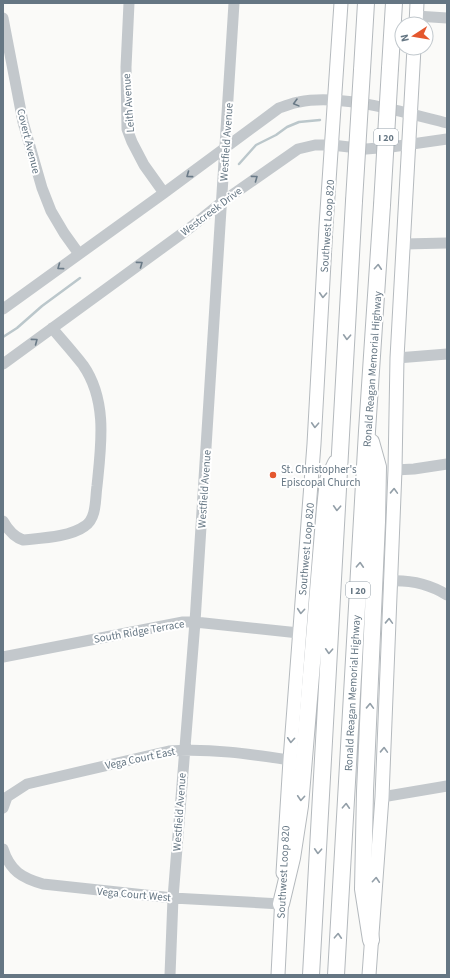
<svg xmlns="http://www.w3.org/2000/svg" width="450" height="978" font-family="'Source Sans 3',sans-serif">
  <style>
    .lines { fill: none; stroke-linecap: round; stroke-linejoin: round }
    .stream { stroke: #bbc7cb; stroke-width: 2.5 }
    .major-casing { stroke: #b5babe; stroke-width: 15 }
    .highway-casing { stroke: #b4b9bd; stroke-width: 18 }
    .minor { stroke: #c3c8cc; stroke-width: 11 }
    .major { stroke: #fff; stroke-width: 13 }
    .highway { stroke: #fff; stroke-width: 16 }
    .highway-bridge-casing { stroke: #b4b9bd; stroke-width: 18; stroke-linecap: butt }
    .highway-bridge { stroke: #fff; stroke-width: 16 }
    .oneway { stroke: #6a7a87 }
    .oneway2 { stroke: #939fa8 }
    .poi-dot { fill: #e4572e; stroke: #fff; stroke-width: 1.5 }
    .labels { text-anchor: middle; stroke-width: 4; stroke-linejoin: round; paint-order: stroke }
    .shield { fill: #fff; stroke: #939fa8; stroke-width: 1 }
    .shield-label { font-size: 10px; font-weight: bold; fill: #657683 }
    .street-label { font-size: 11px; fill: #657683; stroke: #fff }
    .poi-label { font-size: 11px; fill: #657683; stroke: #fff; text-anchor: start }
  </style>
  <rect width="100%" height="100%" fill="#fafaf8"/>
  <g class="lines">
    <path class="stream" d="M 239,164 L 256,145 L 276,135 L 287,127 L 299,122 L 320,120
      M 3,337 L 17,328 L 42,306 L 80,278"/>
    <defs>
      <path id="major" d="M 416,24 L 417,3
        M 283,873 L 290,760 L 314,444 L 326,226 L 341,3
        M 278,975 L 282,895
        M 369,975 L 382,797 L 395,470 L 397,358 L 414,48"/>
      <path id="highway" d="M 390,68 L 394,3
        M 362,70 L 366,3
        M 371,442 L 378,467 L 377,522 L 365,791 L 363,889 L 371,940
        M 281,904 L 292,858 L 300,806 L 325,508 L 328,480 L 336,463
        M 311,975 L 354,201
        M 336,975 L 367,431 L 382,205"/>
    </defs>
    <use href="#major" class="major-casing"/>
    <use href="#highway" class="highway-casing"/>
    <path class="minor" d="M 129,3 L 126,67 L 127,129 L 132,142 L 144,165 L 164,193
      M 416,16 L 447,18
      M 3,18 L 23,122 L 42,188 L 51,211 L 64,233 L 79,254
      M 404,244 L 447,243
      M 3,309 L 164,193 L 279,108 C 286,106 292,103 299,102 C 341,93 406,113 447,123
      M 397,358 L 447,354
      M 3,364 L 191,227 L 222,202 L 298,149 L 315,145 L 332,145 L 366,149 L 391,147 L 447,139
      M 395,470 L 414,469 L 447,464
      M 3,521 C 8,530 14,537 23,540 C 42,538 70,537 85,526 C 97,518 95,499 97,486 C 101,446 108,401 83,365 C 73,352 62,340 52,328
      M 390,581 C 411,580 429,584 447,595
      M 3,657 L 183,622 L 195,622 L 299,633
      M 382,797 L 447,786
      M 3,808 L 7,797 L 27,784 L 169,751 C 209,748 250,754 290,760
      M 3,849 C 10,871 22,878 43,884 L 173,898 L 281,904
      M 170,975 L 173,898 L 195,622 L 234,3"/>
    <use href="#major" class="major"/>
    <use href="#highway" class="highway"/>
    <defs>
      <path id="highway-bridge" d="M 354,201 L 362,70
        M 382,205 L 390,68"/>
    </defs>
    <use href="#highway-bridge" class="highway-bridge-casing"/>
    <use href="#highway-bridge" class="highway-bridge"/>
  </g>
  <defs><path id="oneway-chevron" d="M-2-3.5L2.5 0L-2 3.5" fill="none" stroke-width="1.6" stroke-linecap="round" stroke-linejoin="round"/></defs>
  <g class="oneway">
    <use href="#oneway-chevron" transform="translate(296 103) rotate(165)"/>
    <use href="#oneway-chevron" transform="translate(189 175) rotate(144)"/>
    <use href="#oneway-chevron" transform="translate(255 178) rotate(-36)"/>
    <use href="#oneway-chevron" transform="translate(140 264) rotate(-36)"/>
    <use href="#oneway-chevron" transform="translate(60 267) rotate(144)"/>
    <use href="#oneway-chevron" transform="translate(35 341) rotate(-37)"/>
  </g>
  <g class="oneway2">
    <use href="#oneway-chevron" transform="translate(378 267) rotate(-86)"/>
    <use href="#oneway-chevron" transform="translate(323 295) rotate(93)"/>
    <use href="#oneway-chevron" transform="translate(347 337) rotate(93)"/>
    <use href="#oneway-chevron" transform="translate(315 425) rotate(93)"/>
    <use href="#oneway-chevron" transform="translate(394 491) rotate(-88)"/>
    <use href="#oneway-chevron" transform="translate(337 508) rotate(93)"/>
    <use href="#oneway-chevron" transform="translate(360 565) rotate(-87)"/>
    <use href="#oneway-chevron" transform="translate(301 611) rotate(95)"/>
    <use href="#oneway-chevron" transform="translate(389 621) rotate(-88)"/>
    <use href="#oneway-chevron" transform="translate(329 651) rotate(93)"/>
    <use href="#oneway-chevron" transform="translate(370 706) rotate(-88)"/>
    <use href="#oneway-chevron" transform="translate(291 740) rotate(94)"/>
    <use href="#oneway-chevron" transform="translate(384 750) rotate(-88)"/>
    <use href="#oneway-chevron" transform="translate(301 798) rotate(94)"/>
    <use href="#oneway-chevron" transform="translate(346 806) rotate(-87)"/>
    <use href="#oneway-chevron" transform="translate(318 851) rotate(93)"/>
    <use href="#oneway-chevron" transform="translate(376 880) rotate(-86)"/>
    <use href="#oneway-chevron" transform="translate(338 936) rotate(-87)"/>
  </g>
  <circle class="poi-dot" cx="273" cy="475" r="4"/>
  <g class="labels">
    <g class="shield">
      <rect x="374" y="129" width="24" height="16" rx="3"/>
      <rect x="346" y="582" width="24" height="16" rx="3"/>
    </g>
    <g class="shield-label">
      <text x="386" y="141">I 20</text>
      <text x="358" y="594">I 20</text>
    </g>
    <g class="street-label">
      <text transform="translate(128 103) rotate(-94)" y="4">Leith Avenue</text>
      <text transform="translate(29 141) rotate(76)" y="4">Covert Avenue</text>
      <text transform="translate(226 142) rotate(-86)" y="4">Westfield Avenue</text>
      <text transform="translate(211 211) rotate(-37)" y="4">Westcreek Drive</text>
      <text transform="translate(327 226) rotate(-86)" y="4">Southwest Loop 820</text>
      <text transform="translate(372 369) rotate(-86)" y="4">Ronald Reagan Memorial Highway</text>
      <text transform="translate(204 489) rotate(-86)" y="4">Westfield Avenue</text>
      <text transform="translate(306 549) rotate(-85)" y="4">Southwest Loop 820</text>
      <text transform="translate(139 631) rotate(-10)" y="4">South Ridge Terrace</text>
      <text transform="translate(352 693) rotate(-87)" y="4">Ronald Reagan Memorial Highway</text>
      <text transform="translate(140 758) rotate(-12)" y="4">Vega Court East</text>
      <text transform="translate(179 812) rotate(-86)" y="4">Westfield Avenue</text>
      <text transform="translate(283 872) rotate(-87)" y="4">Southwest Loop 820</text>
      <text transform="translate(134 894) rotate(5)" y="4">Vega Court West</text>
    </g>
    <g class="poi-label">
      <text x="281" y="473">St. Christopher's<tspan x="281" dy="13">Episcopal Church</tspan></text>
    </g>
  </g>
  <rect width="450" height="978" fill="none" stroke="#657683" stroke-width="8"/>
  <g transform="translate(414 36) rotate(258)"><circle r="19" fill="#ffffff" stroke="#c1c8cd"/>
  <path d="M0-3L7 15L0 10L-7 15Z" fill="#e4572e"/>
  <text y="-6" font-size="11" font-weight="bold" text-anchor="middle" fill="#657683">N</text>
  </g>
</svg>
